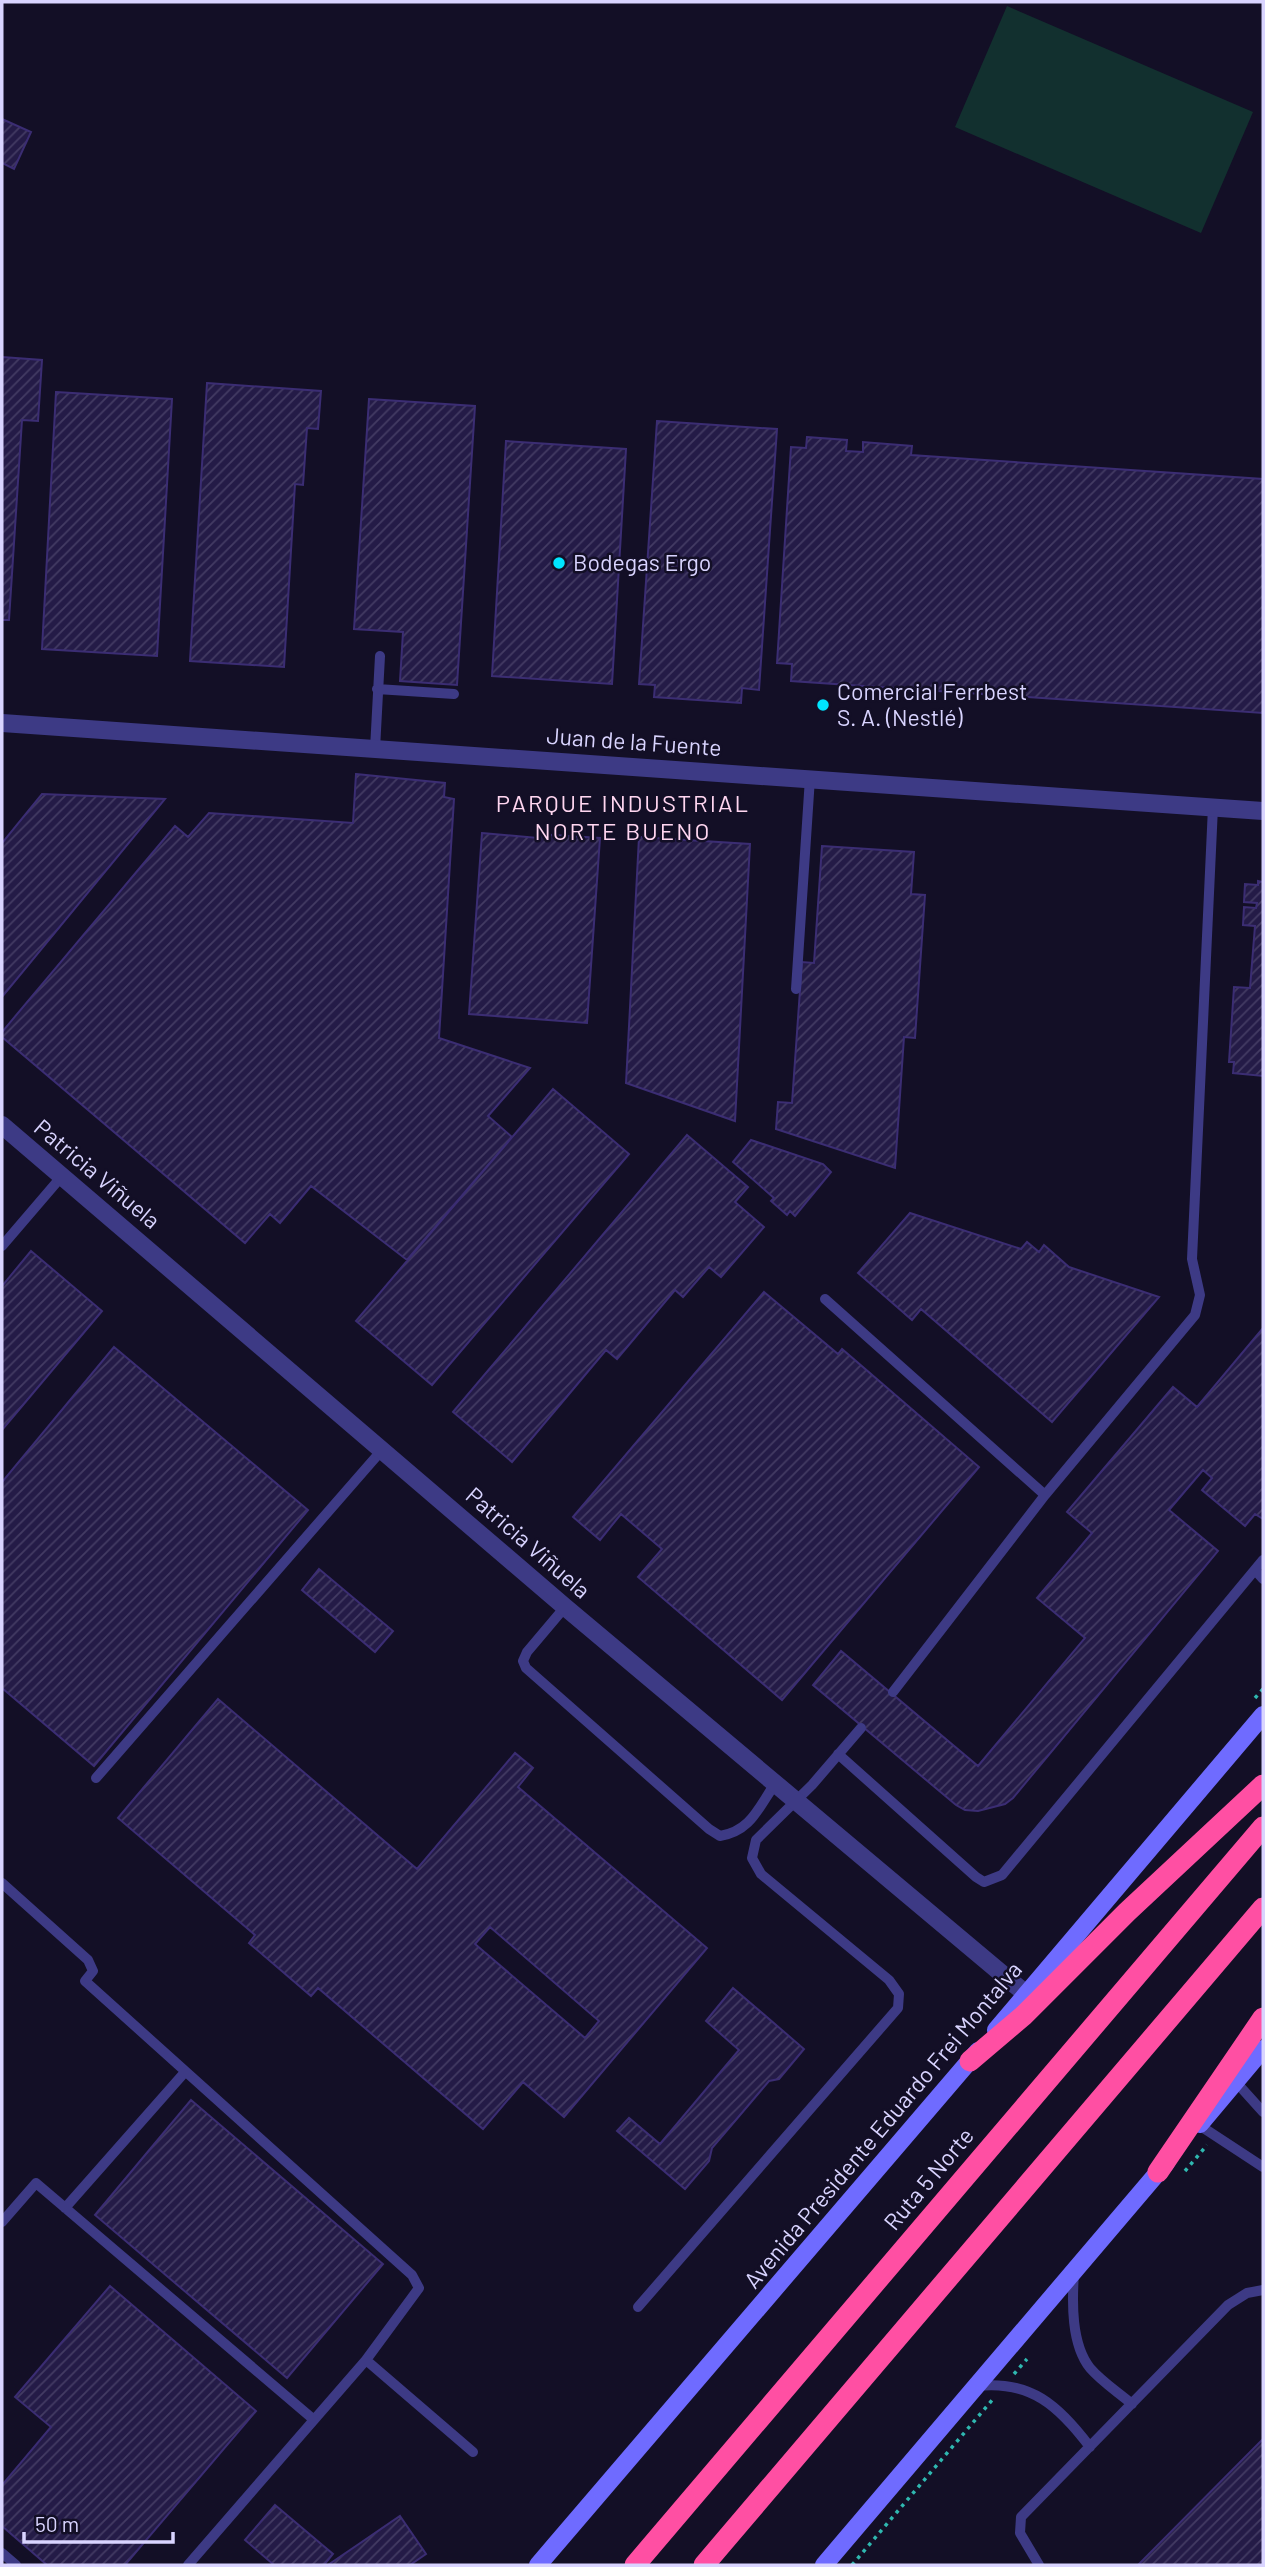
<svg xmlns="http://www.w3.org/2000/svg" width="1265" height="2567" font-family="Barlow,sans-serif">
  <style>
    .green { fill: #12302f }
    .building { fill: url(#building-hatch); stroke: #3b2d73; stroke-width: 2; fill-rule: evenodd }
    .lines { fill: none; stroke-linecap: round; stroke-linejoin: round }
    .path { stroke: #2fb8b0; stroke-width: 3.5; stroke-dasharray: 3.5 5; stroke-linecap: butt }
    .service { stroke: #3d3a85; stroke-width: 10 }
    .minor { stroke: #3d3a85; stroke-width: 18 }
    .secondary { stroke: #6f6bff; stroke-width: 18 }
    .motorway { stroke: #ff4fa3; stroke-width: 21 }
    .poi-dot { fill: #00e5ff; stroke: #130f26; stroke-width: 2.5 }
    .labels { text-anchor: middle; stroke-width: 5; stroke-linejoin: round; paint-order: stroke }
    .poi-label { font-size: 23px; fill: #d9d4ff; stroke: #130f26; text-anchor: start }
    .street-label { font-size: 23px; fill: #d9d4ff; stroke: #130f26 }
    .neighbourhood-label { font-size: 24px; letter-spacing: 2px; fill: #ffd6f0; stroke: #130f26 }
  </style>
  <defs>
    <pattern id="building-hatch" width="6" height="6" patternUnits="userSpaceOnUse" patternTransform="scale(1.75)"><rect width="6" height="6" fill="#241b47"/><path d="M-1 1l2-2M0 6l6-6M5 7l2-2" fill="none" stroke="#433b63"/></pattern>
  </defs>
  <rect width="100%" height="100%" fill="#130f26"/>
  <path class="green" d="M 1007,6 L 1253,112 L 1201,233 L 955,127 Z"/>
  <path class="building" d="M 2,119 L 31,132 L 14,169 L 2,163 Z
    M 2,357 L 42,360 L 38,421 L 22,420 L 9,620 L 2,620 Z
    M 207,383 L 321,391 L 318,429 L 307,428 L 303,485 L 295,484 L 284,667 L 190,661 Z
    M 56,392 L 172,399 L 157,656 L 42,649 Z
    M 369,399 L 475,406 L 457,685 L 400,681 L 403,632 L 354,629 Z
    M 657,421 L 777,429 L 759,690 L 742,688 L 741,703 L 654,697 L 655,685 L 639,684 Z
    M 807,437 L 847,440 L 846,451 L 863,452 L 863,442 L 912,446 L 911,455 L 1263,479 L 1263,713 L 791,681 L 792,664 L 777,663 L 791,447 L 806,448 Z
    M 506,441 L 626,449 L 612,684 L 492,676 Z
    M 356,774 L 445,783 L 444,797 L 454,799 L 439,1038 L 530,1068 L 488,1116 L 512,1137 L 407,1260 L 311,1186 L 280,1223 L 270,1214 L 245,1243 L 2,1037 L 2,1032 L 175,826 L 188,837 L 209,813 L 353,823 Z
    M 42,794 L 165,799 L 2,997 L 2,843 Z
    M 482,833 L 538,838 L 539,834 L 600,838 L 587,1023 L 469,1014 Z
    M 639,837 L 750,844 L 735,1121 L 626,1083 Z
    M 822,846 L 914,852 L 911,894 L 925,895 L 915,1038 L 904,1037 L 895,1168 L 776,1129 L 778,1102 L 792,1103 L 802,962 L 814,963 Z
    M 1258,881 L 1263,882 L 1263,1076 L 1233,1073 L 1234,1062 L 1229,1062 L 1234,987 L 1250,988 L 1255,926 L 1243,925 L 1244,907 L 1256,908 L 1257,903 L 1244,902 L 1245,884 L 1258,885 Z
    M 553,1089 L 629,1154 L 432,1385 L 356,1321 Z
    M 687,1135 L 748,1187 L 735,1202 L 764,1227 L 721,1277 L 709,1267 L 683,1297 L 675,1290 L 617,1359 L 606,1350 L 512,1462 L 453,1412 Z
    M 751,1140 L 823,1164 L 831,1172 L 795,1216 L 790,1211 L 787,1215 L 771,1201 L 774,1198 L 733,1162 Z
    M 910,1213 L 1021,1249 L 1027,1242 L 1039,1252 L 1044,1245 L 1069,1267 L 1159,1297 L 1052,1422 L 921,1309 L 912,1320 L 858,1273 Z
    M 31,1251 L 102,1311 L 2,1430 L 2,1286 Z
    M 764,1292 L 838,1354 L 842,1349 L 979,1467 L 782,1700 L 638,1577 L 662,1549 L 621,1514 L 600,1540 L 573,1517 Z
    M 1263,1328 L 1263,1519 L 1255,1514 L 1245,1526 L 1202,1490 L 1212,1478 L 1203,1470 L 1169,1510 L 1218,1551 L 1013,1798 L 1005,1804 L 978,1811 L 965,1810 L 956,1805 L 813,1685 L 841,1651 L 978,1766 L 1085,1638 L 1037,1598 L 1092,1533 L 1067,1512 L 1173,1387 L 1197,1407 Z
    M 114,1347 L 308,1510 L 94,1766 L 2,1688 L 2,1482 Z
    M 319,1569 L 393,1631 L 375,1652 L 302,1590 Z
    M 218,1699 L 417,1869 L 515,1753 L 533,1768 L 518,1787 L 707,1948 L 564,2117 L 523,2082 L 483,2129 L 318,1988 L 311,1996 L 249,1943 L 255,1935 L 118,1818 ZM 490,1927 L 599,2021 L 585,2038 L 475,1944 Z
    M 733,1988 L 804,2049 L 779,2079 L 769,2081 L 712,2148 L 709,2161 L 685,2189 L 617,2131 L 629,2118 L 660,2144 L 739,2050 L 706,2021 Z
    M 191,2100 L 383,2264 L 287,2378 L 95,2215 Z
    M 110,2286 L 256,2411 L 125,2565 L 47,2565 L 2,2526 L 2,2485 L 51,2427 L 15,2397 Z
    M 1263,2439 L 1263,2565 L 1138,2565 Z
    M 275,2505 L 333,2554 L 324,2565 L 274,2565 L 245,2540 Z
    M 400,2516 L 426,2554 L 410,2565 L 328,2565 Z"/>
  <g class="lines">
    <path class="path" d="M 1255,1698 L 1263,1689
      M 1185,2171 L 1207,2145
      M 1014,2374 L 1027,2359
      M 852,2565 L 993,2399"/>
    <path class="service" d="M 377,689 L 454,694
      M 375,749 L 380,656
      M 796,989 L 810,778
      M 2,1246 L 62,1176
      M 825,1299 L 1045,1495
      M 1255,1570 L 1263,1579
      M 565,1607 L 527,1652 L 523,1661 L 526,1668 L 709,1829 L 720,1836 C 751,1831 758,1808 775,1784
      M 893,1692 L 1045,1495 L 1195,1315 L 1200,1295 L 1192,1259 L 1213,807
      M 838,1754 L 976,1877 L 984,1882 L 1002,1875 L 1263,1560
      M 96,1778 L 382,1450
      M 2,1883 L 88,1960 L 93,1971 L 85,1981 L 412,2275 L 419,2288 L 366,2360
      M 1236,2082 L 1263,2112
      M 1199,2125 L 1263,2167
      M 65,2208 L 185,2072
      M 2,2222 L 36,2183 L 313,2419
      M 1074,2273 C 1072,2302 1071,2344 1090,2368 C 1102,2382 1118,2392 1132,2404
      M 638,2307 L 898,2008 L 899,1994 L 889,1980 L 761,1874 L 752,1858 L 756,1840 L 812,1785 L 861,1728
      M 977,2386 C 1031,2380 1059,2406 1090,2447
      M 2,2553 L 16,2565
      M 188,2565 L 366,2360 L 473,2452
      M 1039,2565 L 1020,2533 L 1021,2517 L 1228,2305 L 1247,2293 L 1263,2290"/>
    <path class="minor" d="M 2,723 L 1263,811
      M 2,1125 L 565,1607 L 1026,1994"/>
    <path class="secondary" d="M 996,2030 L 1263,1715
      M 1200,2124 L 1263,2049
      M 538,2565 L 978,2051
      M 824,2565 L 1166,2163"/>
    <path class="motorway" d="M 970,2061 L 1023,2016 L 1127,1912 L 1263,1785
      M 1158,2172 L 1263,2018
      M 635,2565 L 1263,1827
      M 704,2565 L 1263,1908"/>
  </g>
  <g class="poi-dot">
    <circle cx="559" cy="563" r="7"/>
    <circle cx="823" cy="705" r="7"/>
  </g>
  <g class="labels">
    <g class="poi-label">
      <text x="573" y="571">Bodegas Ergo</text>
      <text x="837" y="700">Comercial Ferrbest<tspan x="837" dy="26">S. A. (Nestlé)</tspan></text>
    </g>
    <g class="street-label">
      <text transform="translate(634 742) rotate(4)" y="8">Juan de la Fuente</text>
      <text transform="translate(97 1174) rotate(40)" y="8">Patricia Viñuela</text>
      <text transform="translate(528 1543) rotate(41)" y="8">Patricia Viñuela</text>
      <text transform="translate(883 2125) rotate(-50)" y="8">Avenida Presidente Eduardo Frei Montalva</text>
      <text transform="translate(929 2179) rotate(-50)" y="8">Ruta 5 Norte</text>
    </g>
    <g class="neighbourhood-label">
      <text x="623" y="812">PARQUE INDUSTRIAL<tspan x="623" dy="28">NORTE BUENO</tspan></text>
    </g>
  </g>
  <rect width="1265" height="2567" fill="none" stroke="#d9d4ff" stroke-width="7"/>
  <path d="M24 2532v10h149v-10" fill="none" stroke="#d9d4ff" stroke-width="3.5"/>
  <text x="35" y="2532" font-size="21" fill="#d9d4ff" stroke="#130f26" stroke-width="5" paint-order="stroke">50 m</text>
</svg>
